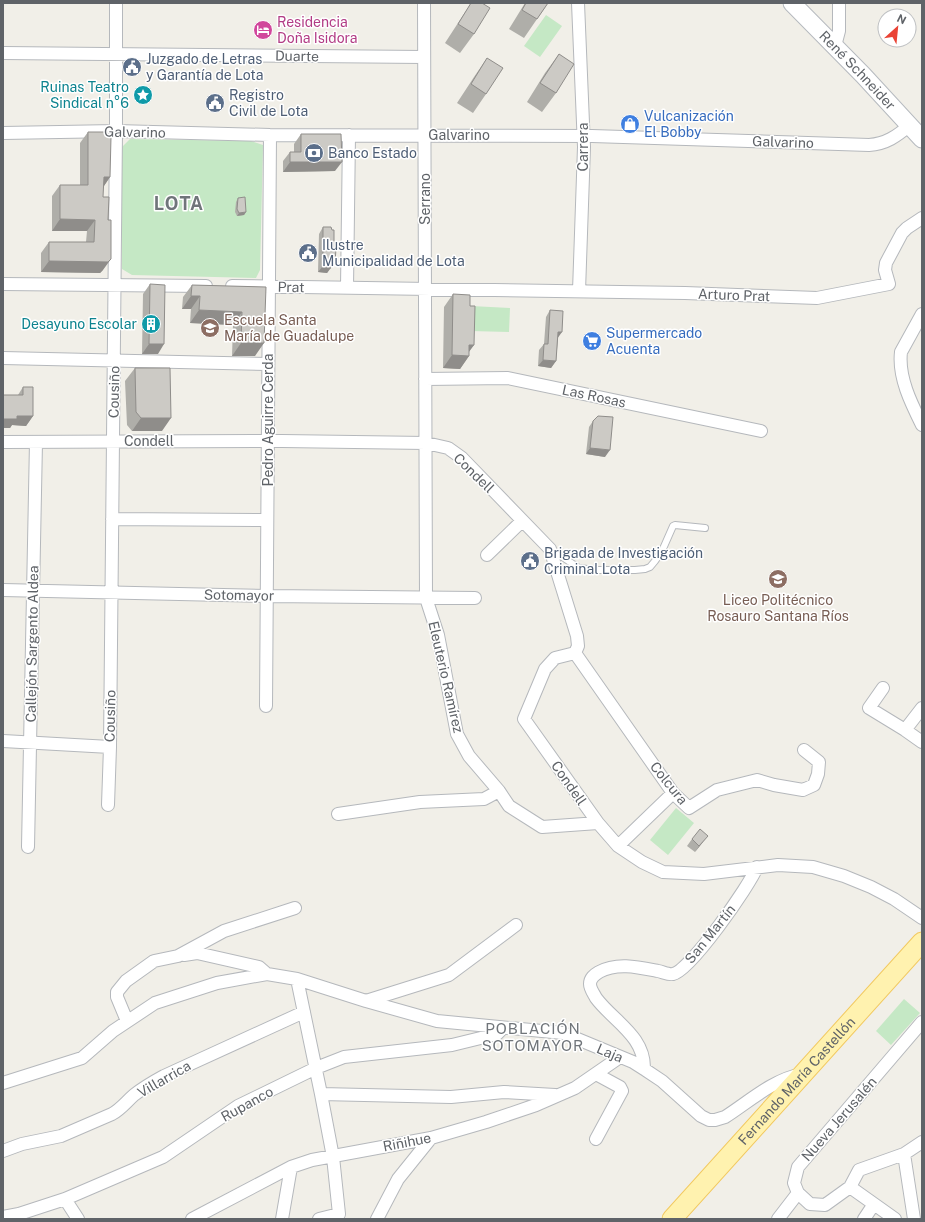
<svg xmlns="http://www.w3.org/2000/svg" width="925" height="1222" font-family="'Public Sans',sans-serif">
  <style>
    .green { fill: #c5e8c5 }
    .lines { fill: none; stroke-linecap: round; stroke-linejoin: round }
    .lane-casing { stroke: #b5b8bc; stroke-width: 8 }
    .street-casing { stroke: #b5b8bc; stroke-width: 14 }
    .secondary-casing { stroke: #b6babf; stroke-width: 19 }
    .primary-casing { stroke: #f2c960; stroke-width: 21 }
    .lane { stroke: #fff; stroke-width: 6 }
    .street { stroke: #fff; stroke-width: 12 }
    .secondary { stroke: #fff; stroke-width: 17 }
    .primary { stroke: #fff2af; stroke-width: 19 }
    .wall { fill: #afaea9 }
    .shaded-wall { fill: #8f8d8a }
    .building { fill: #cccac5; stroke: #8f8d8a }
    .labels { text-anchor: middle; stroke-width: 3; stroke-linejoin: round; paint-order: stroke }
    .hotel-label { font-size: 14px; fill: #b23c85; stroke: #fff; text-anchor: start }
    .street-label { font-size: 14px; fill: #5f6368; stroke: #fff }
    .service-label { font-size: 14px; fill: #4e5e75; stroke: #fff; text-anchor: start }
    .culture-label { font-size: 14px; fill: #0d838f; stroke: #fff; text-anchor: end }
    .shop-label { font-size: 14px; fill: #366cbe; stroke: #fff; text-anchor: start }
    .education-label { font-size: 14px; fill: #785e54; stroke: #fff; text-anchor: start }
    .neighbourhood-label { font-size: 15px; letter-spacing: 1px; fill: #70757a; stroke: #fff }
    .district-label { font-size: 18px; font-weight: bold; letter-spacing: 1px; fill: #70757a; stroke: #fff }
  </style>
  <rect width="100%" height="100%" fill="#f1efe8"/>
  <path class="green" d="M 546,15 L 562,26 L 540,57 L 524,46 Z
    M 130,139 L 251,141 L 263,145 L 260,270 L 256,278 L 132,275 L 122,269 L 122,147 Z
    M 471,306 L 510,308 L 509,332 L 470,331 Z
    M 676,808 L 694,823 L 668,855 L 650,840 Z
    M 904,999 L 920,1013 L 891,1045 L 876,1031 Z"/>
  <g class="lines">
    <defs>
      <path id="lane" d="M 552,550 L 579,568 L 595,570 L 635,570 L 645,569 L 650,567 L 655,561 L 662,551 L 673,526 L 675,525 L 705,528"/>
      <path id="street" d="M 424,3 L 426,598 L 438,635 L 457,734 L 469,756 L 499,791 L 509,806 L 542,827 L 598,823 L 618,846 L 642,862 L 663,872 L 704,874 L 778,865 L 813,867 L 844,876 L 871,887 L 894,899 L 922,918
        M 578,3 L 584,147 L 579,291
        M 835,46 L 839,31 L 839,3
        M 3,53 L 424,57
        M 3,133 L 116,131 L 270,135 L 592,136 L 869,145 C 886,144 897,136 910,125
        M 3,284 L 206,286
        M 232,286 L 685,293 L 817,298 L 889,284 L 885,270 L 886,263 L 902,233 L 907,228 L 922,218
        M 347,288 L 349,135
        M 922,314 L 901,352 C 898,377 911,403 922,425
        M 3,358 L 268,364
        M 425,379 L 508,378 L 761,431
        M 3,442 L 282,441 L 426,443 L 448,448 L 462,458 L 550,549 L 577,636 L 578,646 L 575,653 L 555,658 L 545,669 L 524,719 L 598,823
        M 112,519 L 267,520
        M 487,555 L 522,521
        M 3,590 L 267,596 L 475,598
        M 575,653 L 673,793 L 689,808 L 717,790 L 757,780 L 774,785 L 803,790 L 814,785 L 818,774 L 819,762 L 804,750
        M 883,688 L 869,708 L 905,730 L 922,742
        M 266,706 L 270,135
        M 905,730 L 922,708
        M 3,741 L 110,747
        M 108,805 L 110,747 L 116,131 L 116,3
        M 338,814 L 420,802 L 484,799 L 499,791
        M 618,846 L 673,793
        M 28,847 L 36,442
        M 184,955 L 197,953 L 259,967 L 267,974
        M 297,979 L 321,1094 L 333,1157 L 339,1214 L 319,1219
        M 366,1001 L 449,975 L 516,925
        M 127,1021 L 117,997 L 117,992 L 126,981 L 154,961 L 178,956 L 224,931 L 295,908
        M 922,1022 L 798,1167 L 794,1183 L 798,1193 L 810,1204 L 825,1205 L 850,1187 L 859,1170 L 904,1154 L 922,1142
        M 644,1069 C 645,1036 613,1021 596,998 C 594,994 590,989 590,984 C 590,978 594,975 599,972 C 617,962 638,967 658,971 C 663,972 669,975 673,974 C 690,971 750,885 757,867
        M 3,1083 L 82,1058 L 113,1031 L 155,1003 L 217,983 L 267,974 L 297,979 L 366,1001 L 437,1021 L 563,1033 L 633,1062 L 644,1069 L 662,1081 L 701,1116 L 709,1120 L 715,1120 L 725,1117 C 750,1101 772,1080 802,1074
        M 321,1094 L 451,1097 L 504,1092 L 555,1095
        M 596,1139 L 622,1091 L 620,1087 L 596,1074
        M 3,1151 L 22,1144 L 61,1136 L 112,1114 C 121,1109 126,1102 134,1095 C 143,1088 153,1082 164,1076 L 304,1012
        M 904,1154 L 914,1219
        M 850,1187 L 895,1219
        M 65,1199 L 78,1219
        M 3,1217 L 19,1214 L 65,1199 L 163,1157 L 238,1106 L 316,1068 L 344,1057 L 452,1045 L 497,1034 L 503,1028
        M 192,1219 L 291,1167 L 312,1160 L 431,1138 L 486,1122 L 536,1105 L 575,1088 L 620,1057
        M 282,1219 L 291,1167
        M 377,1219 L 398,1179 L 431,1138
        M 778,1219 L 798,1193
        M 864,1219 L 874,1204"/>
      <g id="secondary">
        <path id="s1" d="M 792,3 L 863,75 L 922,139"/>
      </g>
      <g id="primary">
        <path id="s2" d="M 672,1219 L 922,942"/>
      </g>
    </defs>
    <use href="#lane" class="lane-casing"/>
    <use href="#street" class="street-casing"/>
    <use href="#secondary" class="secondary-casing"/>
    <use href="#primary" class="primary-casing"/>
    <use href="#lane" class="lane"/>
    <use href="#street" class="street"/>
    <use href="#secondary" class="secondary"/>
    <use href="#primary" class="primary"/>
  </g>
  <path class="wall" d="M 471,3 L 474,34 L 460,53 L 445,43 Z
    M 525,3 L 548,3 L 524,38 L 509,29 Z
    M 559,54 L 556,93 L 542,112 L 527,102 L 545,73 Z
    M 487,58 L 486,94 L 473,113 L 457,103 L 474,77 Z
    M 88,132 L 110,177 L 103,187 L 103,270 L 100,273 L 41,272 L 41,253 L 49,242 L 86,242 L 87,231 L 52,231 L 52,196 L 60,185 L 80,185 L 80,143 Z
    M 301,134 L 335,171 L 283,172 L 283,161 L 290,152 L 294,152 L 294,144 Z
    M 238,198 L 246,212 L 244,215 L 237,216 L 235,212 L 236,202 Z
    M 323,227 L 331,269 L 330,269 L 327,273 L 318,272 L 319,234 Z
    M 150,284 L 158,354 L 142,354 L 143,294 Z
    M 192,285 L 266,287 L 255,356 L 232,356 L 233,325 L 190,323 L 191,309 L 182,309 L 183,297 Z
    M 453,294 L 470,306 L 474,345 L 469,351 L 469,356 L 460,369 L 443,368 L 444,307 Z
    M 550,310 L 558,339 L 556,361 L 551,368 L 538,366 L 539,350 L 544,344 L 546,317 Z
    M 135,368 L 162,431 L 132,431 L 127,425 L 125,381 Z
    M 23,387 L 33,416 L 26,426 L 12,425 L 10,428 L 3,428 L 3,395 L 18,395 Z
    M 593,421 L 605,457 L 586,454 L 589,427 Z
    M 692,839 L 703,842 L 695,852 L 687,846 Z"/>
  <path class="shaded-wall" d="M 290,162 L 342,162 L 335,171 L 283,172 Z
    M 104,177 L 110,177 L 102,189 Z
    M 246,212 L 244,215 L 237,216 L 239,213 Z
    M 60,219 L 95,220 L 87,231 L 52,231 Z
    M 111,259 L 103,270 L 100,273 L 41,272 L 49,261 Z
    M 332,262 L 335,262 L 327,273 L 318,272 L 323,266 Z
    M 191,296 L 200,296 L 191,309 L 182,309 Z
    M 199,310 L 242,312 L 233,325 L 190,323 Z
    M 558,332 L 562,332 L 557,339 Z
    M 241,343 L 264,343 L 255,356 L 232,356 Z
    M 149,344 L 164,344 L 158,354 L 142,354 Z
    M 469,345 L 474,345 L 466,356 L 469,356 L 460,369 L 443,368 L 452,355 Z
    M 543,360 L 556,361 L 551,368 L 538,366 Z
    M 17,416 L 33,416 L 26,426 L 12,425 L 10,428 L 3,428 L 3,419 Z
    M 141,418 L 171,418 L 162,431 L 132,431 Z
    M 590,448 L 610,450 L 605,457 L 586,454 Z
    M 708,836 L 703,842 L 695,852 L 699,846 Z"/>
  <path class="building" d="M 471,3 L 482,3 L 490,8 L 474,34 L 458,24 Z
    M 526,3 L 548,3 L 537,19 L 522,10 Z
    M 559,54 L 574,64 L 556,93 L 540,83 Z
    M 487,58 L 503,68 L 486,94 L 471,84 Z
    M 88,132 L 108,132 L 111,137 L 110,177 L 104,177 L 103,197 L 109,197 L 108,220 L 111,220 L 111,259 L 108,262 L 49,261 L 49,242 L 94,242 L 95,220 L 60,219 L 60,185 L 88,185 Z
    M 301,134 L 341,134 L 342,162 L 290,162 L 290,152 L 301,152 Z
    M 245,197 L 246,212 L 239,213 L 237,209 L 238,198 Z
    M 323,227 L 331,227 L 332,230 L 334,230 L 334,249 L 336,249 L 335,262 L 332,262 L 332,266 L 323,266 Z
    M 150,284 L 165,285 L 164,344 L 149,344 Z
    M 192,285 L 266,287 L 264,343 L 241,343 L 242,312 L 199,310 L 200,296 L 191,296 Z
    M 453,294 L 470,295 L 470,306 L 475,306 L 474,345 L 469,345 L 469,356 L 452,355 Z
    M 550,310 L 563,311 L 562,332 L 558,332 L 556,361 L 543,360 L 544,344 L 548,344 Z
    M 135,368 L 170,368 L 171,418 L 141,418 L 136,412 Z
    M 23,387 L 33,387 L 33,416 L 17,416 L 17,419 L 3,419 L 3,395 L 23,395 Z
    M 598,416 L 613,417 L 610,450 L 590,448 L 593,421 Z
    M 700,829 L 708,836 L 699,846 L 692,839 Z"/>
  <defs>
    <symbol id="hotel-disc" viewBox="-11 -11 22 22"><circle r="9.5" fill="#d1479c" stroke="#fff"/><path d="M-6-4.5h1.5V1H6V5H4.5V3h-9V5H-6ZM-4 0a1.8 1.8 0 1 1 3.6 0ZM.5 0V-2.5h3Q6-2.5 6 0Z" fill="#fff"/></symbol>
    <symbol id="civic-disc" viewBox="-11 -11 22 22"><circle r="9.5" fill="#5c6f8a" stroke="#fff"/><path d="M-.6-6.5H3V-4.5H.6V-3L4-1V1h2V6H-6V1h2V-1L-.6-3ZM-1.2 2.5V6h2.4V2.5Z" fill="#fff"/></symbol>
    <symbol id="sight-disc" viewBox="-11 -11 22 22"><circle r="9.5" fill="#0f9aa8" stroke="#fff"/><path d="M0-6L1.8-2.2L6-1.7L2.9 1.2L3.7 5.4L0 3.3L-3.7 5.4L-2.9 1.2L-6-1.7L-1.8-2.2Z" fill="#fff"/></symbol>
    <symbol id="shop-disc" viewBox="-11 -11 22 22"><circle r="9.5" fill="#3f7fe0" stroke="#fff"/><path d="M-5-2.5h2.3a2.7 3.5 0 0 1 5.4 0H5L5.5 6h-11ZM-1.5-2.5h3a1.5 2.3 0 0 0-3 0Z" fill="#fff"/></symbol>
    <symbol id="bank-disc" viewBox="-11 -11 22 22"><circle r="9.5" fill="#5c6f8a" stroke="#fff"/><path d="M-6-4H6V4H-6ZM0-2.3a2.3 2.3 0 1 0 0 4.6a2.3 2.3 0 1 0 0-4.6Z" fill="#fff"/></symbol>
    <symbol id="building-disc" viewBox="-11 -11 22 22"><circle r="9.5" fill="#0f9aa8" stroke="#fff"/><path d="M-4-6H4V6H1V3H-1V6H-4ZM-2.5-4.3h1.7v1.8h-1.7ZM.8-4.3h1.7v1.8H.8ZM-2.5-1h1.7V.8h-1.7ZM.8-1h1.7V.8H.8Z" fill="#fff"/></symbol>
    <symbol id="school-disc" viewBox="-11 -11 22 22"><circle r="9.5" fill="#8d6e63" stroke="#fff"/><path d="M0-5L7-2L0 1L-7-2ZM-4 1L0 2.5L4 1V4Q0 6-4 4Z" fill="#fff"/></symbol>
    <symbol id="supermarket-disc" viewBox="-11 -11 22 22"><circle r="9.5" fill="#3f7fe0" stroke="#fff"/><path d="M-6-5.5h2.5l.6 2H6L4.5 2H-2.5L-4.4-4H-6ZM-1.5 3.2a1.3 1.3 0 1 0 .1 0ZM3 3.2a1.3 1.3 0 1 0 .1 0Z" fill="#fff"/></symbol>
  </defs>
  <g fill-rule="evenodd">
    <use href="#hotel-disc" x="252" y="19" width="22" height="22"/>
    <use href="#civic-disc" x="121" y="56" width="22" height="22"/>
    <use href="#sight-disc" x="132" y="84" width="22" height="22"/>
    <use href="#civic-disc" x="204" y="92" width="22" height="22"/>
    <use href="#shop-disc" x="619" y="113" width="22" height="22"/>
    <use href="#bank-disc" x="303" y="142" width="22" height="22"/>
    <use href="#civic-disc" x="297" y="242" width="22" height="22"/>
    <use href="#building-disc" x="140" y="313" width="22" height="22"/>
    <use href="#school-disc" x="199" y="317" width="22" height="22"/>
    <use href="#supermarket-disc" x="581" y="330" width="22" height="22"/>
    <use href="#civic-disc" x="519" y="550" width="22" height="22"/>
    <use href="#school-disc" x="767" y="568" width="22" height="22"/>
  </g>
  <g class="labels">
    <g class="hotel-label">
      <text x="277" y="27">Residencia<tspan x="277" dy="16">Doña Isidora</tspan></text>
    </g>
    <g class="street-label">
      <text transform="translate(297 56) rotate(1)" y="5">Duarte</text>
      <text dy="5" stroke="none"><textPath href="#s1" startOffset="94">René Schneider</textPath></text>
      <text transform="translate(135 132) rotate(1)" y="5">Galvarino</text>
      <text x="459" y="140">Galvarino</text>
      <text transform="translate(783 142) rotate(2)" y="5">Galvarino</text>
      <text transform="translate(583 147) rotate(-90)" y="5">Carrera</text>
      <text transform="translate(425 199) rotate(-90)" y="5">Serrano</text>
      <text transform="translate(291 287) rotate(1)" y="5">Prat</text>
      <text transform="translate(734 295) rotate(2)" y="5">Arturo Prat</text>
      <text transform="translate(114 392) rotate(-89)" y="5">Cousiño</text>
      <text transform="translate(594 396) rotate(12)" y="5">Las Rosas</text>
      <text transform="translate(268 420) rotate(-90)" y="5">Pedro Aguirre Cerda</text>
      <text x="149" y="446">Condell</text>
      <text transform="translate(474 473) rotate(44)" y="5">Condell</text>
      <text transform="translate(239 595) rotate(1)" y="5">Sotomayor</text>
      <text transform="translate(32 644) rotate(-89)" y="5">Callejón Sargento Aldea</text>
      <text transform="translate(446 677) rotate(77)" y="5">Eleuterio Ramírez</text>
      <text transform="translate(110 716) rotate(-89)" y="5">Cousiño</text>
      <text transform="translate(569 783) rotate(55)" y="5">Condell</text>
      <text transform="translate(669 783) rotate(51)" y="5">Colcura</text>
      <text transform="translate(710 934) rotate(-51)" y="5">San Martín</text>
      <text transform="translate(610 1053) rotate(23)" y="5">Laja</text>
      <text transform="translate(164 1079) rotate(-30)" y="5">Villarrica</text>
      <text dy="5" stroke="none"><textPath href="#s2" startOffset="186">Fernando María Castellón</textPath></text>
      <text transform="translate(247 1104) rotate(-29)" y="5">Rupanco</text>
      <text transform="translate(839 1119) rotate(-49)" y="5">Nueva Jerusalén</text>
      <text transform="translate(407 1142) rotate(-11)" y="5">Riñihue</text>
    </g>
    <g class="service-label">
      <text x="146" y="64">Juzgado de Letras<tspan x="146" dy="16">y Garantía de Lota</tspan></text>
      <text x="229" y="100">Registro<tspan x="229" dy="16">Civil de Lota</tspan></text>
      <text x="328" y="158">Banco Estado</text>
      <text x="322" y="250">Ilustre<tspan x="322" dy="16">Municipalidad de Lota</tspan></text>
      <text x="544" y="558">Brigada de Investigación<tspan x="544" dy="16">Criminal Lota</tspan></text>
    </g>
    <g class="culture-label">
      <text x="129" y="92">Ruinas Teatro<tspan x="129" dy="16">Sindical n°6</tspan></text>
      <text x="137" y="329">Desayuno Escolar</text>
    </g>
    <g class="shop-label">
      <text x="644" y="121">Vulcanización<tspan x="644" dy="16">El Bobby</tspan></text>
      <text x="606" y="338">Supermercado<tspan x="606" dy="16">Acuenta</tspan></text>
    </g>
    <g class="education-label">
      <text x="224" y="325">Escuela Santa<tspan x="224" dy="16">María de Guadalupe</tspan></text>
      <text x="778" y="605" text-anchor="middle">Liceo Politécnico<tspan x="778" dy="16">Rosauro Santana Ríos</tspan></text>
    </g>
    <g class="neighbourhood-label">
      <text x="533" y="1034">POBLACIÓN<tspan x="533" dy="17">SOTOMAYOR</tspan></text>
    </g>
    <g class="district-label">
      <text x="179" y="210">LOTA</text>
    </g>
  </g>
  <rect width="925" height="1222" fill="none" stroke="#5f6368" stroke-width="8"/>
  <g transform="translate(897 28) rotate(27)"><circle r="19" fill="#ffffff" stroke="#bfc1c3"/>
  <path d="M0-3L7 15L0 10L-7 15Z" fill="#ea4335"/>
  <text y="-6" font-size="11" font-weight="bold" text-anchor="middle" fill="#5f6368">N</text>
  </g>
</svg>
